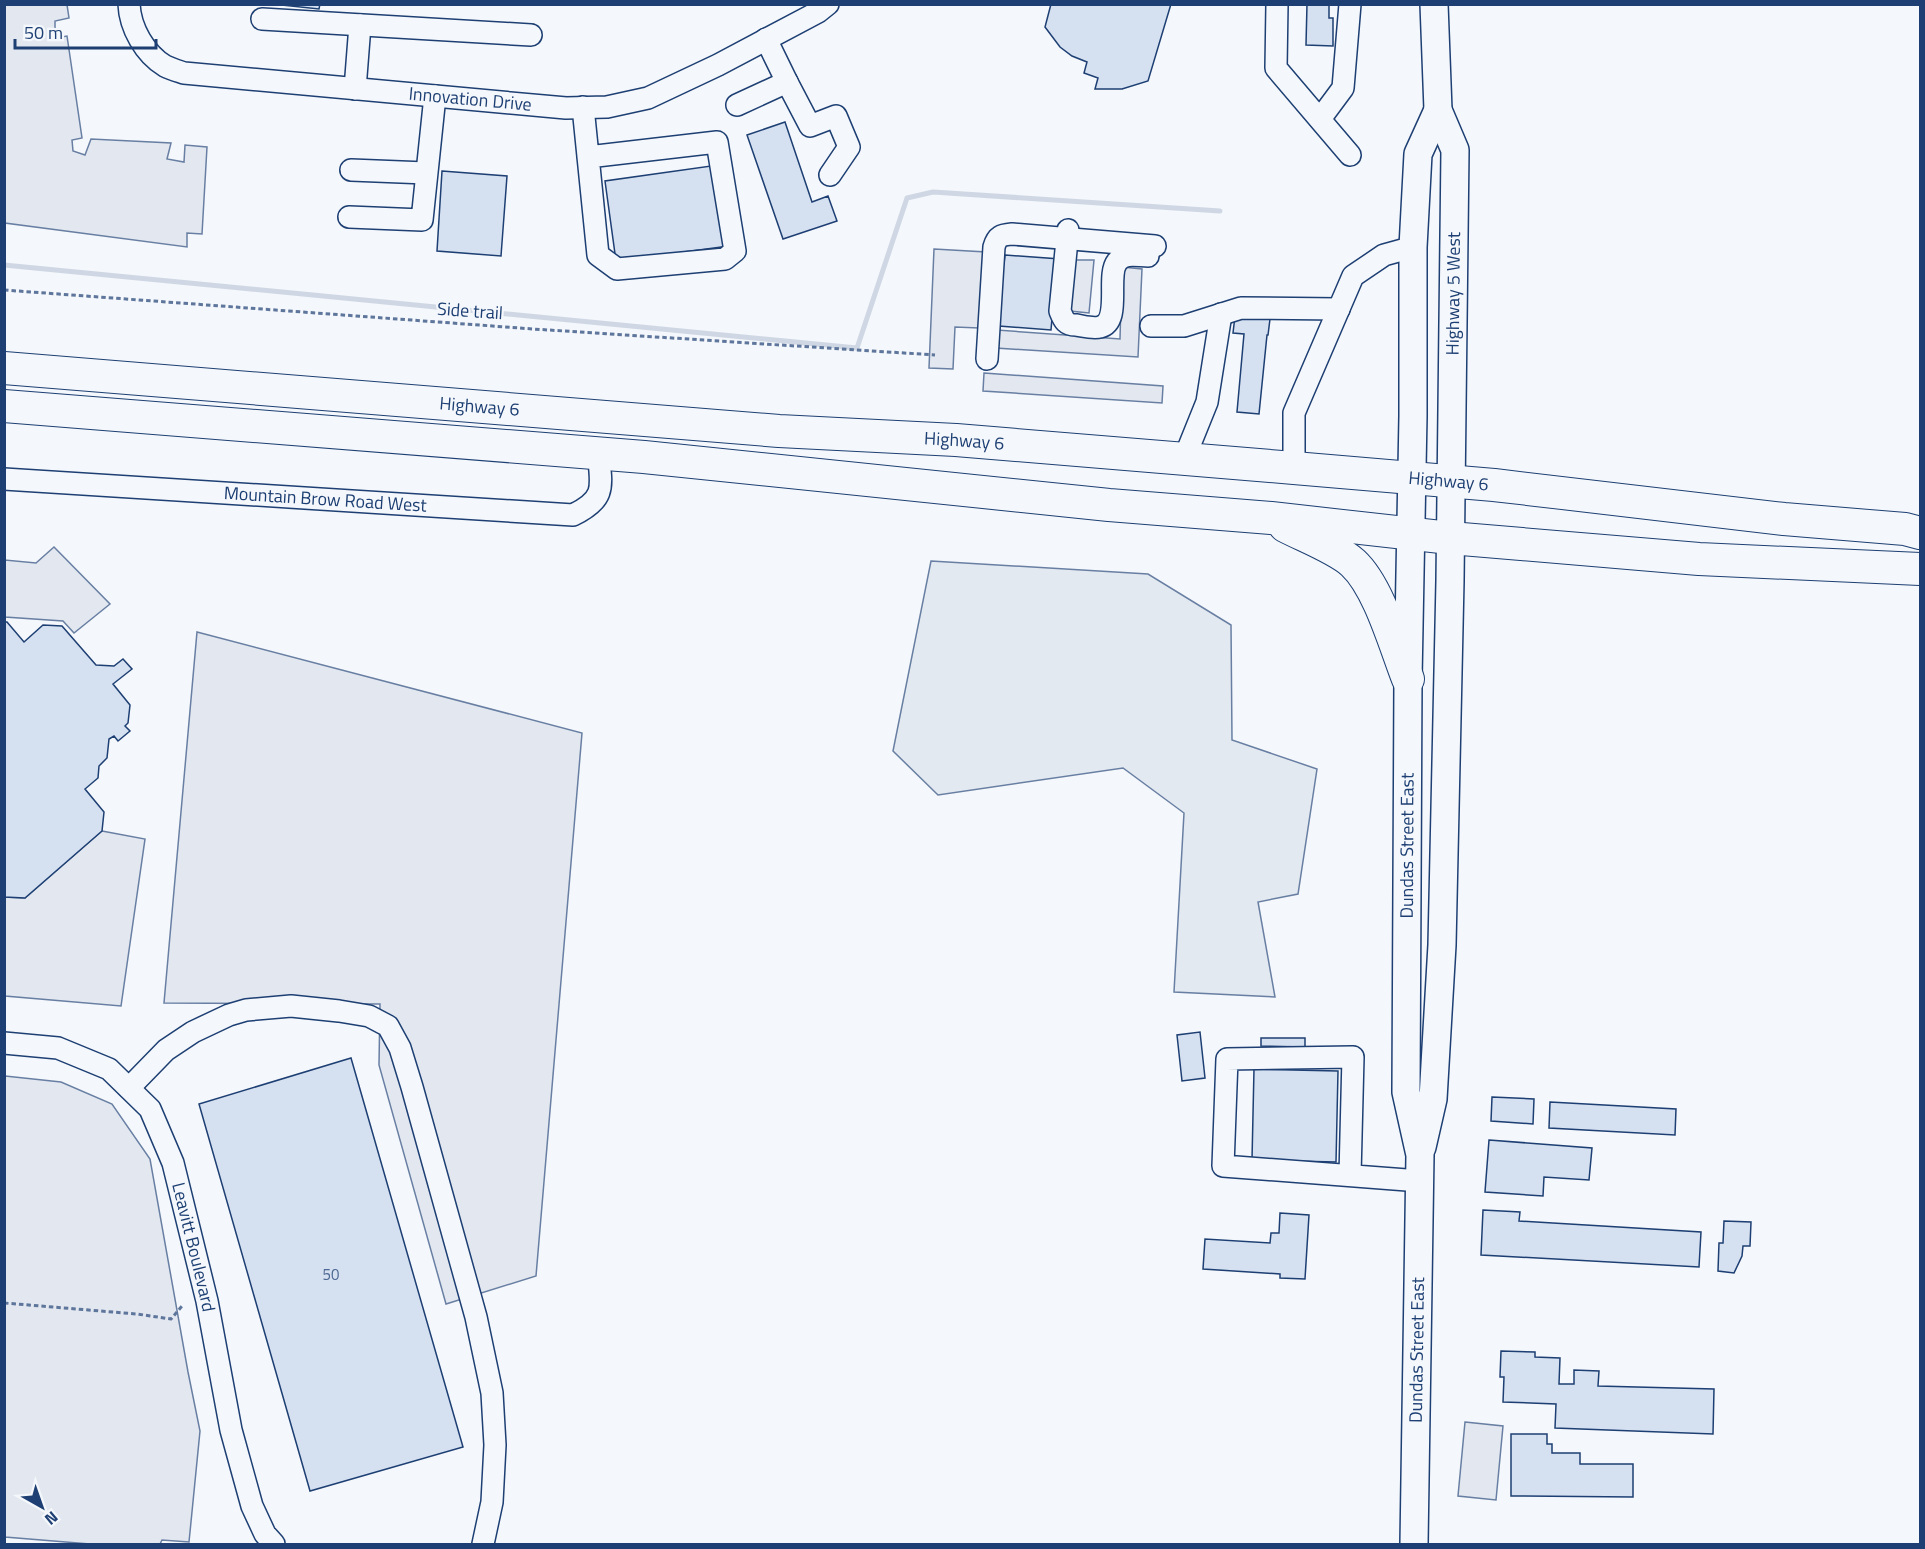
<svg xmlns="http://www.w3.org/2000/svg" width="1925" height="1549" font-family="'Titillium Web',sans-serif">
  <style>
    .green { fill: #e3e9f0; stroke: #687fa3; stroke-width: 1.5 }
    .parking { fill: #e3e8f0; stroke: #687fa3; stroke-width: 1.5 }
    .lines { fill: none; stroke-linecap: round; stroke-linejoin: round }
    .stream { stroke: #cfd7e4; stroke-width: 5 }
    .building { fill: #d5e0f0; stroke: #1d3f73; stroke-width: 1.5 }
    .minor-casing { stroke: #1d3f73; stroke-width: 24 }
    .major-casing { stroke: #1d3f73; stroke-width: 30 }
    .highway-casing { stroke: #1d3f73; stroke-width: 34 }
    .path { stroke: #5e769c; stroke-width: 3; stroke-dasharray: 4.5 3; stroke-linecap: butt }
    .minor { stroke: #f4f7fb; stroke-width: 21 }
    .major { stroke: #f4f7fb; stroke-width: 27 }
    .highway { stroke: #f4f7fb; stroke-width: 32 }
    .labels { text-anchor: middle; stroke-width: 4.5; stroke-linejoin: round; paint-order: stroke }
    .number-label { font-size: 15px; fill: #4b6792 }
    .street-label { font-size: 18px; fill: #1d3f73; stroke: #f4f7fb }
  </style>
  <rect width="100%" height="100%" fill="#f4f7fb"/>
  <path class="green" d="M 931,561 L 1148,574 L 1231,625 L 1232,740 L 1317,769 L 1298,894 L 1258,902 L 1275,997 L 1174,992 L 1184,813 L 1123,768 L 938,795 L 893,751 Z"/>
  <path class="parking" d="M 5,4 L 67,5 L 69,18 L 55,21 L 55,38 L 67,36 L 82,138 L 72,140 L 73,151 L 85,155 L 91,139 L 171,143 L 167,159 L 184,162 L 185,145 L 207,147 L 202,234 L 187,233 L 187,247 L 5,223 Z
    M 934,249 L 986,252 L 979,328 L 955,327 L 953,369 L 929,368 Z
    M 1074,260 L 1094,260 L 1089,313 L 1070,311 Z
    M 1122,267 L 1142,269 L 1138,357 L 996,348 L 997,330 L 1120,339 Z
    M 984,373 L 1163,386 L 1162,403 L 983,391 Z
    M 54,547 L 110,604 L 74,633 L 63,621 L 5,617 L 5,560 L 36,563 Z
    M 197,632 L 582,733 L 536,1276 L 446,1304 L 379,1065 L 380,1004 L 164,1003 Z
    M 102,831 L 145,839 L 121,1006 L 5,996 L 4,897 L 25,898 Z
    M 5,1076 L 61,1082 L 112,1104 L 150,1159 L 188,1372 L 200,1431 L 189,1542 L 162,1540 L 160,1544 L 90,1544 L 5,1537 Z
    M 1465,1422 L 1503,1426 L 1496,1500 L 1458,1496 Z"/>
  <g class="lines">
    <path class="stream" d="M 4,265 L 857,348 L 907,198 L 933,192 L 1220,211"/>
  </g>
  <path class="building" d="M 272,4 L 320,4 L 319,9 Z
    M 1051,4 L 1171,4 L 1148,81 L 1122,89 L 1095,89 L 1098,78 L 1084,73 L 1087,62 L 1072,56 L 1060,47 L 1045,27 Z
    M 1307,4 L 1329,4 L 1329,18 L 1333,18 L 1333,46 L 1306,45 Z
    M 785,122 L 812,202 L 828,196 L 837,221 L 783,239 L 747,135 Z
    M 718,165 L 729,246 L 616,261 L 605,181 Z
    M 442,171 L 507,176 L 501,256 L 437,251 Z
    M 1005,255 L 1060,259 L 1053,307 L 1051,330 L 999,326 L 987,263 L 1004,264 Z
    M 1235,316 L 1270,319 L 1268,335 L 1267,335 L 1259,414 L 1237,412 L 1244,334 L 1233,333 Z
    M 4,622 L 7,622 L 24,642 L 43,625 L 62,626 L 96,665 L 114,666 L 123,659 L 132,669 L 113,684 L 130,705 L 128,723 L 125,726 L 130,731 L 118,741 L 114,736 L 109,739 L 107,758 L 99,766 L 98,778 L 85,789 L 104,812 L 102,831 L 25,898 L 4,897 Z
    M 1200,1032 L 1205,1078 L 1182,1081 L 1177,1035 Z
    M 1261,1038 L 1305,1038 L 1305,1047 L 1261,1046 Z
    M 351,1058 L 463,1447 L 310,1491 L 199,1104 Z
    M 1254,1069 L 1338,1071 L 1336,1162 L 1252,1160 Z
    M 1492,1097 L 1534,1099 L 1533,1124 L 1491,1121 Z
    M 1550,1102 L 1676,1109 L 1675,1135 L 1549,1128 Z
    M 1489,1140 L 1592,1148 L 1589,1180 L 1544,1177 L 1543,1196 L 1485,1192 Z
    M 1483,1210 L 1520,1212 L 1519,1221 L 1701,1232 L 1699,1267 L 1481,1255 Z
    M 1280,1213 L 1309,1215 L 1305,1279 L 1280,1278 L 1280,1274 L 1203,1269 L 1205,1239 L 1270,1243 L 1271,1233 L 1279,1233 Z
    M 1724,1221 L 1751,1222 L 1750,1246 L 1743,1246 L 1742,1256 L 1734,1273 L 1718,1271 L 1719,1243 L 1723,1243 Z
    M 1501,1351 L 1535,1352 L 1535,1357 L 1560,1358 L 1559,1384 L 1574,1384 L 1574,1370 L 1599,1371 L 1598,1386 L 1714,1389 L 1713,1434 L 1555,1428 L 1556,1404 L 1503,1402 L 1504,1377 L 1500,1377 Z
    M 1511,1434 L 1547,1434 L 1547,1444 L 1552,1444 L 1552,1453 L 1580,1453 L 1580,1464 L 1633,1464 L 1633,1497 L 1511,1496 Z"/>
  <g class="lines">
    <defs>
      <g id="minor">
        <path id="s1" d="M 129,4 C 130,28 145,54 165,66 C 171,69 178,71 184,73 L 566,108 L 607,107 L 648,98 L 718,65 L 818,12 L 828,4"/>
        <path d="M 1277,4 L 1276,68 L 1350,155"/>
        <path d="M 262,19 L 531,35"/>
        <path d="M 787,82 L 810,126 L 836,116 L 849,147 L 830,175"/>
        <path d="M 355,89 L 360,25"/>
        <path d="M 737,105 L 787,82 L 766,39"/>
        <path d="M 583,107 L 598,255 L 617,269 L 725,259 L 735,251 L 717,142 L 588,157"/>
        <path d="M 1320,119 L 1343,88 L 1350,4"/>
        <path d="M 351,170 L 426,173"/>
        <path d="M 349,217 L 422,220 L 435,96"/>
        <path d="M 1068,230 L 1060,311 C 1064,321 1066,325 1076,325 C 1083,326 1093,329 1100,327 C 1122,322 1106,276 1117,262 C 1124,252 1137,256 1148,256"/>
        <path d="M 1151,326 L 1184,326 L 1241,308 L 1339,309"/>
        <path d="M 987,359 L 994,247 C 997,236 1001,235 1012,234 L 1155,246"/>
        <path d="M 1184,459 L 1207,402 L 1221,314"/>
        <path d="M 1294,468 L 1294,413 L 1353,276 L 1384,255 L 1413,247"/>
        <path id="s2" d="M 4,479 L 573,515 C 606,499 602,487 598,453"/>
        <path id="s3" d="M 4,1043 L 58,1048 L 109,1069 L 150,1109 L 173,1163 L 207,1301 L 231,1430 L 252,1506 L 265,1534 L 274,1544"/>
        <path d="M 129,1088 L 166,1050 L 193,1032 L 229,1015 L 246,1010 L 291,1006 L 339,1011 L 369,1016 L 388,1026 L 400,1048 L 412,1087 L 476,1317 L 492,1393 L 495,1445 L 492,1502 L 483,1544"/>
        <path d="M 1350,1175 L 1353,1057 L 1227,1059 L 1223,1166 L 1420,1181"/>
      </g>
      <g id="major">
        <path id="s4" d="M 1422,1147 L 1433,1099 L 1442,945 L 1450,581 L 1455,150 L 1438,110 L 1434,4"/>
        <path id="s5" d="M 1414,1544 L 1420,1155 L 1406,1092 L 1408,679 L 1413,416 L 1413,247 L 1418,154 L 1438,110"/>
      </g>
      <g id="highway">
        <path id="s6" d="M 4,368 L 779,431 L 956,440 L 1294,468 L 1494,485 L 1784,519 L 1905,529 L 1920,533"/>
        <path d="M 4,406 L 644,457 L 1109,505 L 1271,518 L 1450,538 L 1699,559 L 1920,569"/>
        <path d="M 1285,526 C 1304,536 1338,549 1353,563 C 1379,587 1395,646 1408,679"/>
      </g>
    </defs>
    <use href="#minor" class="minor-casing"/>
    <use href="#major" class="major-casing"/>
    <use href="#highway" class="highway-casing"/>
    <path class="path" d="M 4,290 L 533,329 L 935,355
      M 4,1303 L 137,1314 L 171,1319 L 182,1306"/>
    <use href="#minor" class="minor"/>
    <use href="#major" class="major"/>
    <use href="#highway" class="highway"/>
  </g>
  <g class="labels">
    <g class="number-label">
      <text x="331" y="1280">50</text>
    </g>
    <g class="street-label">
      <text dy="6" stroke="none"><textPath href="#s1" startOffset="382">Innovation Drive</textPath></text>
      <text dy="6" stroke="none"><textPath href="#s4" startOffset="855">Highway 5 West</textPath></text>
      <text transform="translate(470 311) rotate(4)" y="6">Side trail</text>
      <text dy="6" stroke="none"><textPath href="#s6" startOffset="477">Highway 6</textPath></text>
      <text dy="6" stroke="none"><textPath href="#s6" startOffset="963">Highway 6</textPath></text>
      <text dy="6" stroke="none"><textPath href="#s6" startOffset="1449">Highway 6</textPath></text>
      <text dy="6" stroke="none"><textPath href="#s2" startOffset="322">Mountain Brow Road West</textPath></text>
      <text dy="6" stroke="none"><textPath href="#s5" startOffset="700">Dundas Street East</textPath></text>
      <text dy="6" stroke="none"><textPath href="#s3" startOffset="312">Leavitt Boulevard</textPath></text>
      <text dy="6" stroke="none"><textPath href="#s5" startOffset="194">Dundas Street East</textPath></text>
    </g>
  </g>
  <rect width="1925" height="1549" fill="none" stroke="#1d3f73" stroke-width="12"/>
  <g transform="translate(42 1507) rotate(140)" stroke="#f4f7fb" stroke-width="4.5" paint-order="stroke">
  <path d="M0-4.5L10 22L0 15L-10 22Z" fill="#1d3f73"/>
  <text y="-9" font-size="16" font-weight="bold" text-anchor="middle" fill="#1d3f73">N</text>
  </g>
  <path d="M15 39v9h141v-9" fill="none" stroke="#1d3f73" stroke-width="3"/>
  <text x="24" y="39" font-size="18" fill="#1d3f73" stroke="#f4f7fb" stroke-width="4.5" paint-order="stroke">50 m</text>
</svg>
